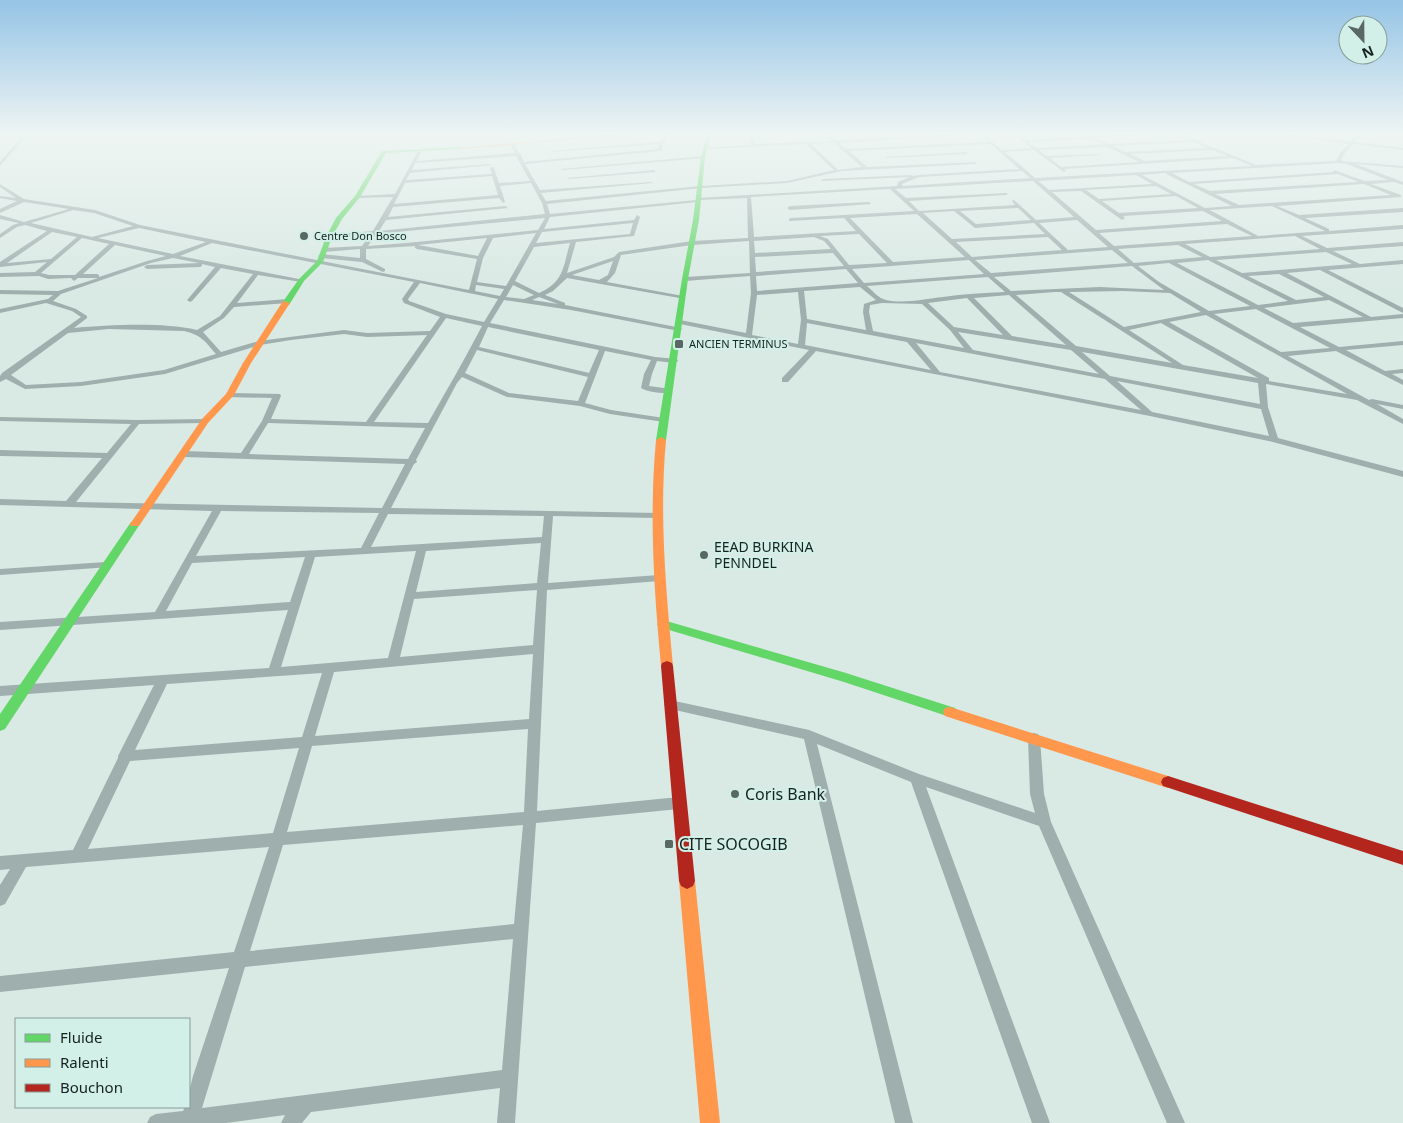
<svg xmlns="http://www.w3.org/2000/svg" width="1403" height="1123" font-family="'Noto Sans',sans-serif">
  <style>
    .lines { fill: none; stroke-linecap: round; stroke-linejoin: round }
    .street { fill: #9fafae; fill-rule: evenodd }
    .fast { fill: #63d668; fill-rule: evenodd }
    .slow { fill: #ff974d; fill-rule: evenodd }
    .jam { fill: #b3261e; fill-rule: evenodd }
    .poi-dot { fill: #5a6864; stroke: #d2f0e8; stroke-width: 2 }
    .labels { text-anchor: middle; stroke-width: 4; stroke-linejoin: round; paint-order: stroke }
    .far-poi-label { font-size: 11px; fill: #16221f; stroke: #d2f0e8; text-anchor: start }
    .poi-label { font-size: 14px; fill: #16221f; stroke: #d2f0e8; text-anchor: start }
    .near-poi-label { font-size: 16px; fill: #16221f; stroke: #d2f0e8; text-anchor: start }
  </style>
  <rect width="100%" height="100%" fill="#d9e9e4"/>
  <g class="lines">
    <path class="street" d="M 24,134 L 28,134 L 0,166 L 0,162 Z
      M 665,134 L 669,134 L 663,143 L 662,150 L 660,151 L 525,164 L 540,190 L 651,182 L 653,183 L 541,193 L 546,201 L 700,186 L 787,181 L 834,170 L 806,144 L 706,149 L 704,148 L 751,145 L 748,134 L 752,134 L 755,144 L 831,141 L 824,134 L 828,134 L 836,140 L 948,135 L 950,136 L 839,143 L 846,149 L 989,142 L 980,134 L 984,134 L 1002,150 L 1031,148 L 1013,134 L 1017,134 L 1025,140 L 1087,136 L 1083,134 L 1093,136 L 1156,134 L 1097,138 L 1109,144 L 1191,140 L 1183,134 L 1187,134 L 1200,142 L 1256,165 L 1336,161 L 1340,153 L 1349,144 L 1283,135 L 1281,134 L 1351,141 L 1358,134 L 1362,134 L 1355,142 L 1403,148 L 1403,150 L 1353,144 L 1344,154 L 1341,161 L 1403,166 L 1403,168 L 1356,164 L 1403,182 L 1403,185 L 1394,182 L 1371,184 L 1401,195 L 1401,197 L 1277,206 L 1299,215 L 1403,208 L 1403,212 L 1305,218 L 1329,229 L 1329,231 L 1403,225 L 1403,229 L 1302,236 L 1327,248 L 1403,242 L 1403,246 L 1333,251 L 1360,264 L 1403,260 L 1403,264 L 1328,270 L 1403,308 L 1403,313 L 1320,270 L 1287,273 L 1371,317 L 1403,314 L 1403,318 L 1300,327 L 1339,347 L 1403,341 L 1403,345 L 1346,350 L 1385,371 L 1403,369 L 1403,373 L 1392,374 L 1403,380 L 1403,385 L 1336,351 L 1288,356 L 1369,400 L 1372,399 L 1403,405 L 1403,409 L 1377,404 L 1403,419 L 1403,424 L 1357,400 L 1266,384 L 1268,407 L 1278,438 L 1403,471 L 1403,477 L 1273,442 L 1150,416 L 816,351 L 788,382 L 782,382 L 782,378 L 809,350 L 680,324 L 677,322 L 680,320 L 746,333 L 751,293 L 750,276 L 685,281 L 682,279 L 685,277 L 750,273 L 749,241 L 692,245 L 621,255 L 615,273 L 607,282 L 683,296 L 685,297 L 685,299 L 567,278 L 553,291 L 545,295 L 565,303 L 565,305 L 681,328 L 682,329 L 679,331 L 571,310 L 504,300 L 490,323 L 655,357 L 677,359 L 678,361 L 674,363 L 657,361 L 652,374 L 649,386 L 671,389 L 672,391 C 665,395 648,392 641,388 L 644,374 L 651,360 L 605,351 L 585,403 L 611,410 L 664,418 L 668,420 L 664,422 L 610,414 L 580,406 L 507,397 L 462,377 L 457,383 L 416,460 L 417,462 L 414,464 L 391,508 L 659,513 L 661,515 L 656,518 L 553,516 L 548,583 L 659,575 L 664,578 L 659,581 L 547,590 L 537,811 L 679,797 L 684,799 L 686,803 L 684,807 L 679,809 L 536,823 L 515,1123 L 497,1123 L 500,1088 L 311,1112 L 302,1123 L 281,1123 L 285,1115 L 226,1123 L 147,1123 L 150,1117 L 156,1114 L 183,1111 L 185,1107 L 189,1107 L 189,1092 L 193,1076 L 229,968 L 0,992 L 0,976 L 234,952 L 269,847 L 26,867 L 5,904 L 0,906 L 0,885 L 10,869 L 0,870 L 0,856 L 73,850 L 118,758 L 118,756 L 154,685 L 0,696 L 0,686 L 269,668 L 288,610 L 0,630 L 0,622 L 155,612 L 212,511 L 0,505 L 0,499 L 66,501 L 102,458 L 0,456 L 0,450 L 107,453 L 131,424 L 0,421 L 0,417 L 137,420 L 205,419 L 209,421 L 205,423 L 139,424 L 76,502 L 382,508 L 405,464 L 184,457 L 180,454 L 184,451 L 241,453 L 262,421 L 272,398 L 227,397 L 226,395 L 230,393 L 280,394 L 281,396 L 271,419 L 366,422 L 427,335 L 367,337 L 344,334 L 291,340 L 260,345 L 165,374 L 81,386 L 25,389 L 6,379 L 0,382 L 0,376 L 2,373 L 81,317 L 72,311 L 46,303 L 0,313 L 0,309 L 48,299 L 53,295 L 0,294 L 0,290 L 58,291 L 98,278 L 78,278 L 74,281 L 71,278 L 48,279 L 39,276 L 0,277 L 0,273 L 35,272 L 47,262 L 0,267 L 0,262 L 47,231 L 25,225 L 17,227 L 0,238 L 0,234 L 13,225 L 19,223 L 0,219 L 0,215 L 24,222 L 69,209 L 24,202 L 0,213 L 0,209 L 17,201 L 0,198 L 0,196 L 16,198 L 0,187 L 0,184 L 24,199 L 95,210 L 140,225 L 210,239 L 469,290 L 477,259 L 417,249 L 414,247 L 416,246 L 366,249 L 366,259 L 385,269 L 385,271 L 383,272 L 362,262 L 321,258 L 318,256 L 321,254 L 360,258 L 360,249 L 324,252 L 321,250 L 324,248 L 362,246 L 370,235 L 329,239 L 326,237 L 329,235 L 373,231 L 393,197 L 357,198 L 355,197 L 357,196 L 395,194 L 418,151 L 421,152 L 417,161 L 515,153 L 511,145 L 513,144 L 519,153 L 522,154 L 521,155 L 524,162 L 658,149 L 659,144 L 552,152 L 550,151 L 660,142 ZM 1091,139 L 1103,144 L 1036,148 L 1028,142 ZM 1194,142 L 1208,148 L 1125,152 L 1114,146 ZM 834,143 L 862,167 L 838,170 L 811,144 ZM 991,144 L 1019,169 L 918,175 L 913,176 L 911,175 L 823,179 L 821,181 L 910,177 L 898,182 L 897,186 L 698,198 L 696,200 L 550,214 L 547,204 L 702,188 L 787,183 L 842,171 L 975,164 L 977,162 L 867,167 L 849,151 ZM 1108,147 L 1139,162 L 1061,167 L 1050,158 L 1099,155 L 1097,154 L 1046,156 L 1039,150 ZM 1034,150 L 1064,172 L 1066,171 L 1064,169 L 1233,158 L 1252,166 L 1035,178 L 1005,152 ZM 1212,150 L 1228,156 L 1145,161 L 1130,154 ZM 516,156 L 530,181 L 499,183 L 494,168 L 492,167 L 490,168 L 492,174 L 406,180 L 410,173 L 492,165 L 490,164 L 412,170 L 415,163 ZM 1338,163 L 1347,164 L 1388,180 L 1365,181 L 1334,170 L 1333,172 L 1189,182 L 1172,173 ZM 1022,171 L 1030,178 L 902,186 L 902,184 L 919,177 ZM 1166,173 L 1166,174 L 1232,206 L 1205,208 L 1142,175 ZM 1338,174 L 1358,182 L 1210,191 L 1194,184 ZM 1136,175 L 1152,184 L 1049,190 L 1038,181 ZM 492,176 L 498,195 L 394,204 L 405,183 ZM 1033,181 L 1074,217 L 1036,220 L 1014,200 L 1012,201 L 1015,205 L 919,211 L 909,201 L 1006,195 L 1008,194 L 1006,193 L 906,198 L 895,189 ZM 531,183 L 542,203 L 545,214 L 379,231 L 386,220 L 508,208 L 505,206 L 388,217 L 393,207 L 499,198 L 503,203 L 505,202 L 500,186 ZM 1364,184 L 1391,195 L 1239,205 L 1215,194 ZM 1156,186 L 1171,194 L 1099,199 L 1086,190 ZM 890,189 L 914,211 L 791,218 L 789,219 L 789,221 L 844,218 L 856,231 L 754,237 L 751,197 ZM 1081,191 L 1122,220 L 1125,218 L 1123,216 L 1203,211 L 1222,221 L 1096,230 L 1052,192 ZM 1176,196 L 1198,208 L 1119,213 L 1102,201 ZM 747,198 L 748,238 L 692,241 L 619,252 L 614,257 L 567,273 L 576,242 L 634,236 L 640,217 L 637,215 L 634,220 L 544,229 L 550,217 L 698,202 L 700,200 ZM 1272,206 L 1325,231 L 1258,236 L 1210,210 ZM 1018,208 L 1031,220 L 976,224 L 960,211 ZM 73,210 L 94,213 L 133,226 L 92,237 L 31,223 ZM 954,211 L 975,228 L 1034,223 L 1045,234 L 952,239 L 923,213 ZM 917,214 L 965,257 L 893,262 L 850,218 ZM 545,218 L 538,230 L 406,243 L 368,246 L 376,234 ZM 1077,220 L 1108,247 L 1068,250 L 1039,223 ZM 633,223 L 630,234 L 536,243 L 542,232 ZM 1227,224 L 1252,236 L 1114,246 L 1099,233 ZM 139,228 L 206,242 L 173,254 L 98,238 ZM 52,232 L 77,237 L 51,259 L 7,263 ZM 536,233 L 506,286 L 477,282 L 483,258 L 493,238 ZM 859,234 L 887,263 L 849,265 L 828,239 L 820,236 ZM 1295,236 L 1320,249 L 1210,257 L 1185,244 ZM 814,237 L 824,241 L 831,249 L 755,253 L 754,241 ZM 1048,237 L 1062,250 L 972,257 L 956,242 ZM 82,238 L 109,244 L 75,275 L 49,275 L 41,273 ZM 487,238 L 478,256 L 418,245 ZM 212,243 L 414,282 L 402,299 L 404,303 L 440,317 L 430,331 L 367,333 L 344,330 L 259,341 L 221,352 L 203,332 L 224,318 L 234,307 L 288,303 L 291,301 L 288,299 L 237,303 L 258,275 L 301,282 L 304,280 L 180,256 ZM 570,243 C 563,267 564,282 539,293 L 515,281 L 534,247 ZM 115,245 L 166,256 L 147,261 L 99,277 L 99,275 L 97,274 L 83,274 ZM 1178,245 L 1202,257 L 1134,263 L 1118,249 ZM 1112,250 L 1128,263 L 991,273 L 975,260 ZM 1326,252 L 1352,264 L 1242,273 L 1216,260 ZM 833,253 L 844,266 L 756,272 L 755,257 ZM 173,258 L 199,263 L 147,265 L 144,267 L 147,269 L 200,267 L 202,266 L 202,264 L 215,267 L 188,299 L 187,300 L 190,302 L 192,301 L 221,268 L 253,274 L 220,316 L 197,330 C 161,322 111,325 74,328 L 87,318 L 87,316 L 76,309 L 53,301 L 61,294 L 151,263 ZM 969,260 L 984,274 L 864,283 L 852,269 ZM 1208,260 L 1288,301 L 1258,305 L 1177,263 ZM 613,261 L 608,275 L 599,280 L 572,275 ZM 1169,263 L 1250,306 L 1209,311 L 1159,282 L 1138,266 ZM 1132,266 L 1164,290 L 1100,287 L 1011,291 L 994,277 ZM 846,269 L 858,283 L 757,291 L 756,276 ZM 1279,274 L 1324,297 L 1296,300 L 1248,276 ZM 988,277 L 1005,292 C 984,293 963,294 943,297 C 925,299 904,304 886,300 C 878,298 873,291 867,286 ZM 420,283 L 498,299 L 484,322 L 446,314 L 409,301 L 408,299 ZM 476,285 L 504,289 L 500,296 L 475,291 ZM 513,285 L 534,295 L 524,299 L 506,297 ZM 860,287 L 876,300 L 864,304 L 863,312 L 866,330 L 807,319 L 804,291 ZM 1123,291 L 1170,293 L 1201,312 L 1124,327 L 1069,292 ZM 798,292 L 801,320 L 798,344 L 752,335 L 757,295 ZM 1055,292 L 1061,292 L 1172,363 L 1076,346 L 1016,295 ZM 1009,295 L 1066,345 L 1012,336 L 974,298 ZM 539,297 L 558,304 L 532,300 ZM 967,298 L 1003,335 L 954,327 L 928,303 ZM 1329,300 L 1363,317 L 1293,323 L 1264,308 ZM 882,303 L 922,304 L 950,330 L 964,348 L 873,331 L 869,312 L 870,305 ZM 1256,309 L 1330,348 L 1281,352 L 1214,314 ZM 1206,315 L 1347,394 L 1269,381 L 1269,378 L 1169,322 ZM 446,318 L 482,326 C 465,359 446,391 428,423 L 374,422 ZM 807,323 L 907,342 L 931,370 L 805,345 ZM 1161,323 L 1258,378 L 1183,365 L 1129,330 ZM 488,327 L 599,350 L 589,373 L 479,347 ZM 109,329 L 184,331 C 201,335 205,341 216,354 L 164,370 L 81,382 L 26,385 L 11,375 L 68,333 ZM 958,332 L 1071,350 L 1099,374 L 973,350 ZM 916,343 L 1105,379 L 1141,410 L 940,372 ZM 477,350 L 588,377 L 578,401 L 509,393 L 465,373 ZM 1082,352 L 1258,383 L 1260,404 L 1110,376 ZM 1117,381 L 1261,409 L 1269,436 L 1152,412 ZM 268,423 L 425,428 L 408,459 L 249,454 ZM 221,511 L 379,513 L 361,548 L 196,556 ZM 388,514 L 544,516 L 542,537 L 371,547 ZM 541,543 L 537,583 L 416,592 L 426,551 ZM 416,551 L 388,658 L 281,667 L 315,557 ZM 305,557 L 290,602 L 166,611 L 192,563 ZM 537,590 L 533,645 L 400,657 L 414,599 ZM 533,654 L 529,719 L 315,736 L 334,672 ZM 322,673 L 302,737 L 135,750 L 167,684 ZM 528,729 L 524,812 L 287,832 L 312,746 ZM 299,748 L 273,833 L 88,849 L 130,761 ZM 523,825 L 514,924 L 250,951 L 283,845 ZM 513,939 L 502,1070 L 202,1108 L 245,967 Z
      M 968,152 L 966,154 L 887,158 L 885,157 Z
      M 703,156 L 705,158 L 563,170 L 561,169 Z
      M 654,170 L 656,172 L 569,179 L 567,178 Z
      M 869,202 L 871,204 L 790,210 L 787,208 L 790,206 Z
      M 106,562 L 110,563 L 111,565 L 110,567 L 0,575 L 0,569 Z
      M 670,700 L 809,730 L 919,774 L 1035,813 L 1030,794 L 1028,738 L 1030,734 L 1034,733 L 1038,734 L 1040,738 L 1044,794 L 1051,822 L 1185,1123 L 1167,1123 L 1039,826 L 926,787 L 1050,1123 L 1032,1123 L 911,782 L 817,744 L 913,1123 L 895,1123 L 804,739 L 666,708 L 664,705 L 666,702 Z"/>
    <path class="fast" d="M 707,134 L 711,134 L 705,157 L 699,220 L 688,279 L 666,440 L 661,443 L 656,440 L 682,279 L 693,220 L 701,157 Z
      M 461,147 L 463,149 L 386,153 L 360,197 L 342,219 L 332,237 L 323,262 L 304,281 L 289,305 L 283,305 L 282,303 L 299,279 L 317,261 L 326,237 L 336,218 L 355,196 L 382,151 Z
      M 135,521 L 140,524 L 5,729 L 0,731 L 0,714 L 131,522 Z
      M 663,620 L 846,673 L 955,708 L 957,712 L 955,716 L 950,717 L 844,682 L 659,627 L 657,624 L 659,621 Z"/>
    <path class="slow" d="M 619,134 L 633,134 L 461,149 L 459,148 Z
      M 283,301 L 290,303 L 251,363 L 234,395 L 208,423 L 139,526 L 131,526 L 130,524 L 202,419 L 226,394 L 243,363 Z
      M 661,437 L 666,440 C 659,516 666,590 673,666 L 672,669 L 667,671 L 662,669 L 661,666 C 654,590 649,516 656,440 Z
      M 950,707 L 1168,776 L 1173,778 L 1175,782 L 1173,786 L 1168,788 L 945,716 L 943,712 L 945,708 Z
      M 687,873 L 693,876 L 695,881 L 720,1123 L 700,1123 L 679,881 L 681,876 Z"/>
    <path class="jam" d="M 667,661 L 672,663 L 673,666 L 695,881 L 693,886 L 687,889 L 681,886 L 679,881 L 661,666 L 662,663 Z
      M 1168,776 L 1403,851 L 1403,865 L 1163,786 L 1161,782 L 1163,778 Z"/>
  </g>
  <linearGradient id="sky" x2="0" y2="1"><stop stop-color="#95c4e6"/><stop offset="0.46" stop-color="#eef5f3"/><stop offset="1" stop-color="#eef5f3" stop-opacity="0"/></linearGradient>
  <rect width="1403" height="291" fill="url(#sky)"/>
  <g class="poi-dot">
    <circle cx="304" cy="236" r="5"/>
    <rect x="674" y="339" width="10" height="10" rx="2.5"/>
    <circle cx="704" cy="555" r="5"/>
    <circle cx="735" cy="794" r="5"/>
    <rect x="664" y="839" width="10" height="10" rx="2.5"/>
  </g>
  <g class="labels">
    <g class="far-poi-label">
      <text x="314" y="240">Centre Don Bosco</text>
      <text x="689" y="348">ANCIEN TERMINUS</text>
    </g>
    <g class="poi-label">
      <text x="714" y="552">EEAD BURKINA<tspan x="714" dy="16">PENNDEL</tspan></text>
    </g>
    <g class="near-poi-label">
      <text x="745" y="800">Coris Bank</text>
      <text x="679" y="850">CITE SOCOGIB</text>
    </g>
  </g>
  <rect x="15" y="1018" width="175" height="90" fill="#d2f0e8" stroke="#879e98"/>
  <rect x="25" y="1034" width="25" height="8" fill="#63d668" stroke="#879e98"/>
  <text x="60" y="1043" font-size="15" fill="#16221f">Fluide</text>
  <rect x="25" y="1059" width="25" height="8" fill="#ff974d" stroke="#879e98"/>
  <text x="60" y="1068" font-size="15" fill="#16221f">Ralenti</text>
  <rect x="25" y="1084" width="25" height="8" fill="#b3261e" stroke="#879e98"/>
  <text x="60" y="1093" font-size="15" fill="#16221f">Bouchon</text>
  <g transform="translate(1363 40) rotate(158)"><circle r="24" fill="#d2f0e8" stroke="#879e98"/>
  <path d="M0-4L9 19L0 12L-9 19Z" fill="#5a6864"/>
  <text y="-8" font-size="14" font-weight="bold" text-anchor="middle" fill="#16221f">N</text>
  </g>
</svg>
